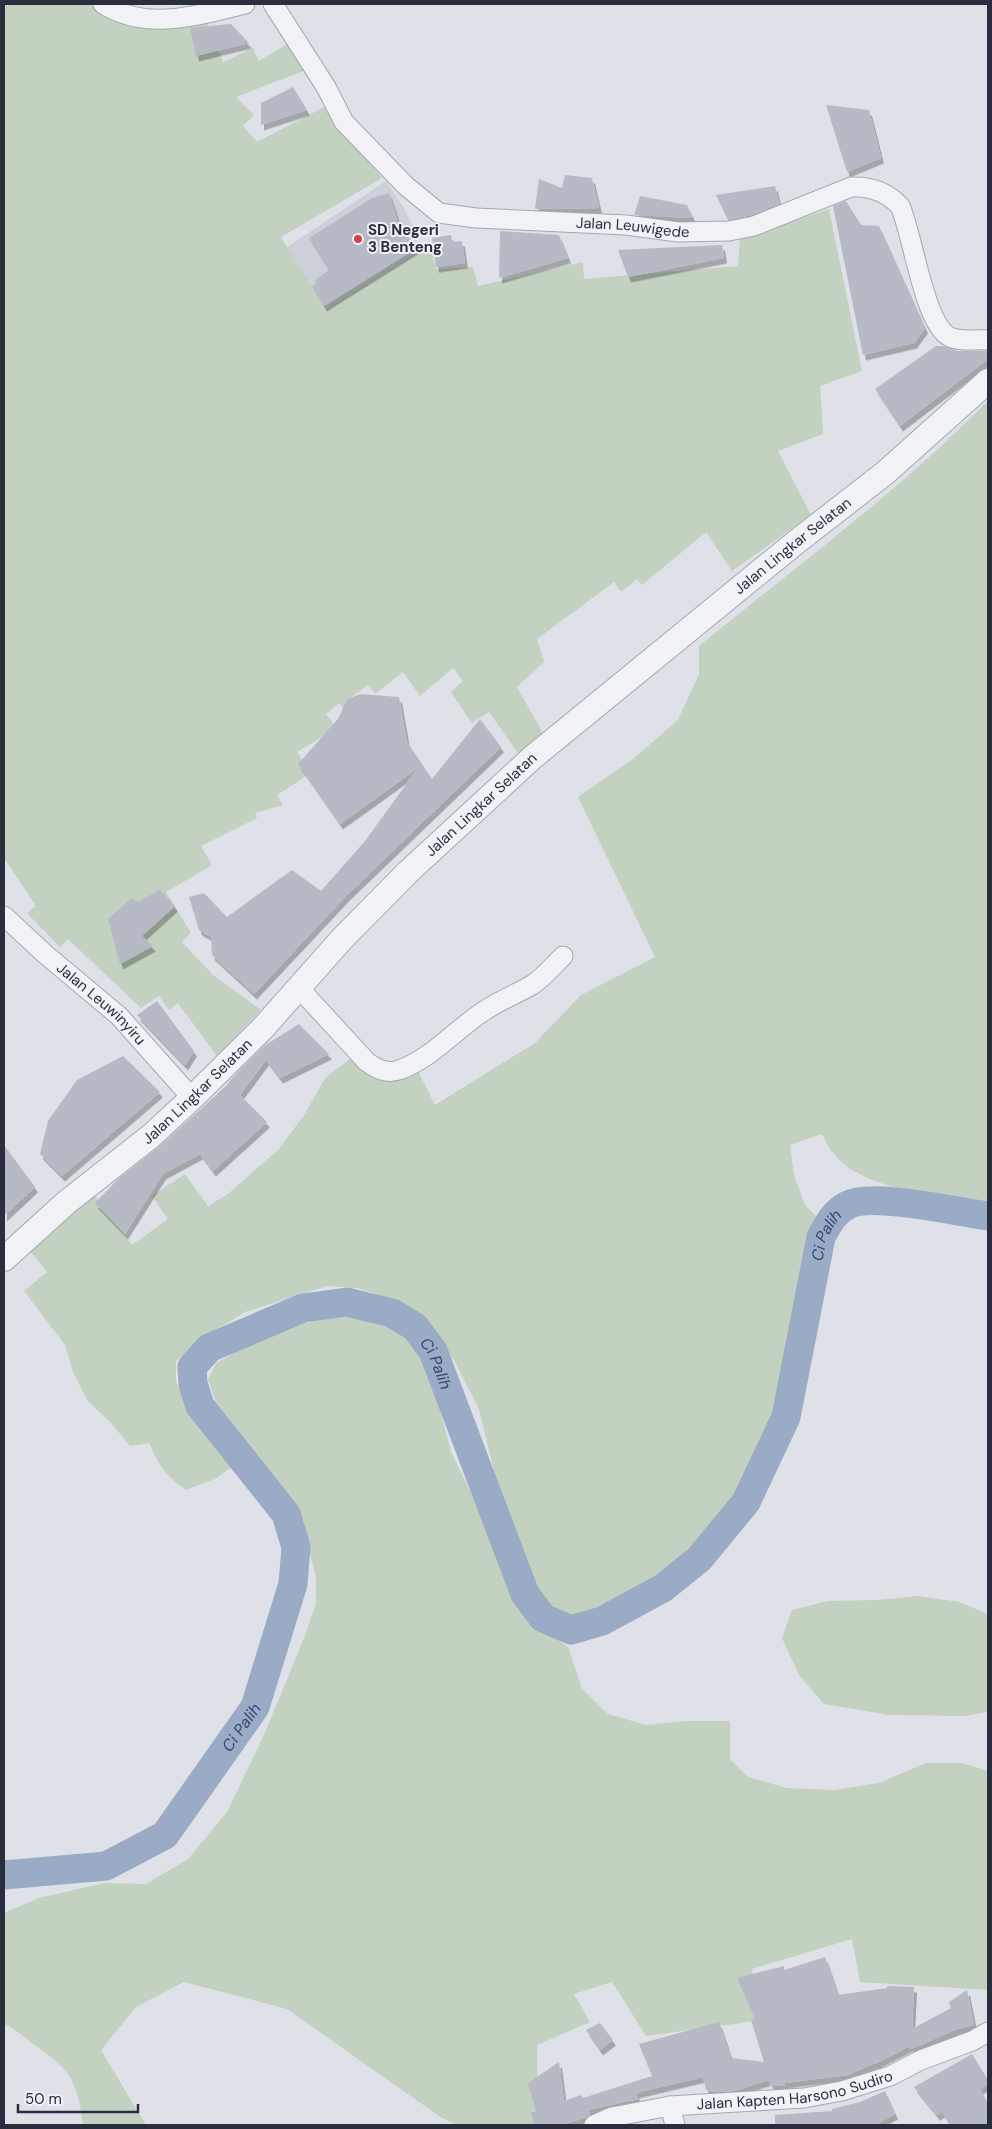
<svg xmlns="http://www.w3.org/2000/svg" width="992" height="2129" font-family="'DM Sans',sans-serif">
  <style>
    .built { fill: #ccd0d9 }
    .green { fill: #c2d1c0 }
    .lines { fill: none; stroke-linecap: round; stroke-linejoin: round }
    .river { stroke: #9aabc6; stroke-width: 29 }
    .building { fill: #b6bac4; filter: url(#shadow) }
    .minor-casing { stroke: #a4a8b1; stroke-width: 21 }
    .tertiary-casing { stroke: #a4a8b1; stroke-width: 26 }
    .minor { stroke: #f1f2f6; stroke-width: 19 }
    .tertiary { stroke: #f1f2f6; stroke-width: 24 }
    .poi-dot { fill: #c9474c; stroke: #eef0f5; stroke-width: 2 }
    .labels { text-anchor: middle; stroke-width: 4; stroke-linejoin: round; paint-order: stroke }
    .street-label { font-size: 15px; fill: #282e3e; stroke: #eef0f5 }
    .poi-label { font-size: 15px; font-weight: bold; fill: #282e3e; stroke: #eef0f5; text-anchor: start }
    .water-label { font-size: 16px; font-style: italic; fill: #344870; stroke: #eef0f5 }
  </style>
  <defs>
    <filter id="shadow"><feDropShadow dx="3" dy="5.5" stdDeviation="0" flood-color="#0004"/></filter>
  </defs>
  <rect width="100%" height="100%" fill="#dee1e7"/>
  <path class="built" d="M 386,181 L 404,208 L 415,231 L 418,251 L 326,308 L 287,247 Z"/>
  <path class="green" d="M 4,4 L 90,4 L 105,13 L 205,18 L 223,62 L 253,48 L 259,61 L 289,43 L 306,70 L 236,97 L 254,115 L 243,126 L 257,142 L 326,106 L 335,124 L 382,178 L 281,237 L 326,308 L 430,243 L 436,269 L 473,267 L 478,286 L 583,262 L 584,279 L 738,266 L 740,237 L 757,234 L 829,209 L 862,371 L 820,386 L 823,434 L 778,451 L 811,515 L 732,571 L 706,532 L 642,585 L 637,579 L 621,592 L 614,582 L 537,639 L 544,662 L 517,687 L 544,735 L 520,756 L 489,712 L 472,723 L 451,692 L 463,681 L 453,668 L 420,696 L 403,672 L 375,694 L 368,685 L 350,698 L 358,710 L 350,717 L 339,703 L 326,714 L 337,728 L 297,752 L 311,773 L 277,795 L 283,805 L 255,813 L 257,818 L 201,846 L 212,865 L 166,892 L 191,933 L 182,942 L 213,975 L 261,1010 L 217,1056 L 178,1003 L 169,1010 L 159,996 L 141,1008 L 68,939 L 60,947 L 27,913 L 36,906 L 4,858 Z
    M 988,401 L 988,1204 C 944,1196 863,1191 834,1154 C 829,1149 826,1141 822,1134 L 790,1145 L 794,1176 L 805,1205 L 818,1218 L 811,1232 L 803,1260 L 778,1412 L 756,1463 L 734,1502 L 707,1537 L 677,1567 L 599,1611 L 569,1616 L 550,1608 L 537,1592 L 523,1560 L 497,1483 L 479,1409 L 454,1360 L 424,1322 L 397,1301 L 358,1288 L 327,1286 L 245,1312 L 203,1338 L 176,1361 L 176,1382 L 185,1401 L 233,1466 L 215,1479 L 186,1490 C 165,1476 159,1465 149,1443 L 130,1446 L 111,1423 L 87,1400 L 73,1372 L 65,1345 L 24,1291 L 47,1272 L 29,1250 L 93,1193 L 132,1245 L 168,1219 L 152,1196 L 185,1174 L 208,1206 L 228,1194 L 278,1150 L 305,1114 L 325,1078 L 353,1057 L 381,1080 L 417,1069 L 435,1105 L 535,1043 L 581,995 L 655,957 L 578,797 L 633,759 L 678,720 L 699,674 L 699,646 C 797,566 899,491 988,401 Z
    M 347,1312 L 386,1319 L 402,1330 L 421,1349 L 430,1371 L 451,1452 L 488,1527 L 506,1584 L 526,1615 L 568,1647 L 582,1689 L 608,1714 L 646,1725 L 687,1721 L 730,1721 L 730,1759 L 748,1777 L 787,1788 L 834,1790 L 879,1783 L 926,1763 L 962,1763 L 988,1771 L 988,1990 L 860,1982 L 852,1939 L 752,1969 L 763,2020 L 646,2036 L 612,1982 L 574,1994 L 590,2022 L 537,2045 L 538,2125 L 456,2125 L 439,2116 L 287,2009 L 184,1982 L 136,2007 L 101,2050 L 146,2125 L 83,2125 C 77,2076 69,2069 29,2041 C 22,2035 11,2026 4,2024 L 4,1913 L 39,1898 L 104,1883 L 146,1884 L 188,1859 L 227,1812 L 264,1735 L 302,1643 L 316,1604 L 316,1577 L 304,1530 L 290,1503 L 218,1409 L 208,1380 L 216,1363 L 251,1344 L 303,1324 Z
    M 918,1596 L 959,1602 L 988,1614 L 988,1712 L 964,1716 L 889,1715 L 824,1704 L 799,1675 L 782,1638 L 792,1610 L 828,1601 L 877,1600 Z"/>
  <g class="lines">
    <path class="river" id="s1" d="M 4,1875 L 106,1866 L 165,1835 L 255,1707 L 293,1584 L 296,1547 L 286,1514 L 200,1406 L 193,1384 L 192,1367 L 209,1348 L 303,1308 L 347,1302 L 392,1313 L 415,1327 L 433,1351 L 525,1594 L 543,1618 L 571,1630 L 602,1621 L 663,1588 L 699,1559 L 746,1502 L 786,1417 L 821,1237 C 828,1224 834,1212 848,1205 C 871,1192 959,1212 988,1216"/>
  </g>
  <path class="building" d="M 231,24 L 249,43 L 196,56 L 190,28 Z
    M 293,87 L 307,110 L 261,125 L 261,103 Z
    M 826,105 L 869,110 L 881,158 L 847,172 Z
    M 565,175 L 592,178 L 599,208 L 535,209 L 539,179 L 562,188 Z
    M 775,186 L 779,204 L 751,215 L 728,220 L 716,195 Z
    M 389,193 L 398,221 L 415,249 L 324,306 L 312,286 L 317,283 L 315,280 L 329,270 L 309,238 L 372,198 Z
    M 640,196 L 687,205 L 693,218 L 634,215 Z
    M 846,201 L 861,225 L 879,226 L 925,328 L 914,343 L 863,355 L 833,206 Z
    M 500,231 L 559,235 L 568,258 L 499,278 Z
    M 451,235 L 452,242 L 462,241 L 465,263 L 436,267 L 432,238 Z
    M 722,245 L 724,258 L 628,277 L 618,250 Z
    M 936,346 L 944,346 L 958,351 L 988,351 L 988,359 L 900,426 L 875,389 Z
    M 361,694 L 399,697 L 407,742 L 432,779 L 480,719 L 501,747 L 346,896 L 254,994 L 212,955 L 211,937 L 199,930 L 189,897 L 204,893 L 227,917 L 292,870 L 321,891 L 365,841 L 418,768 L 340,824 L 298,764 L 338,719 L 347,699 Z
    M 160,890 L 175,906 L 142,936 L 153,946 L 120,964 L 108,919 L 132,898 L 138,902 Z
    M 157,1001 L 194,1051 L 185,1065 L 137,1015 Z
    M 299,1024 L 329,1054 L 280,1078 L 266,1060 L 240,1095 L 267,1122 L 213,1171 L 200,1154 L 163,1174 L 125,1234 L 95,1203 L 118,1179 L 160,1146 L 226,1086 L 233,1077 L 264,1046 Z
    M 123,1056 L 160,1092 L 62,1176 L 40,1154 L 48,1121 L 77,1080 Z
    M 4,1145 L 35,1187 L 4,1216 Z
    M 825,1957 L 838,1995 L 887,1988 L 887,1986 L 914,1987 L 912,2029 L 951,2008 L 949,2002 L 967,1990 L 974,2025 L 957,2029 L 911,2049 L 910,2046 L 875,2064 L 875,2063 L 848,2075 L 785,2083 L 785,2086 L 771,2086 L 769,2080 L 735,2091 L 716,2092 L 706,2090 L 703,2077 L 636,2093 L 638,2099 L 588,2110 L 590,2115 L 587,2117 L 562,2125 L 535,2125 L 531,2113 L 536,2111 L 528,2083 L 559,2062 L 564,2101 L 581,2095 L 583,2098 L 652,2076 L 639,2044 L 719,2022 L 731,2058 L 764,2062 L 751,2020 L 755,2019 L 737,1978 L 784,1966 L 784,1970 Z
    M 600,2023 L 613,2040 L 600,2050 L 586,2030 Z
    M 972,2054 L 988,2080 L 988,2084 L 980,2089 L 988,2104 L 988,2125 L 950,2125 L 942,2112 L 937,2115 L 914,2087 Z
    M 885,2091 L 895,2114 L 875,2125 L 775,2125 L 775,2115 L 832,2111 L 832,2109 L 860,2102 Z"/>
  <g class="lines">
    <defs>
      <g id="minor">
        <path d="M 103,4 C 147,32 199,15 245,4"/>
        <path id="s2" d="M 273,4 L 326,87 L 344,122 L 406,186 L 439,213 L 476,218 L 626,225 L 678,232 L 729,231 L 754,226 L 851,187 C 870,186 887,192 900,206 C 913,234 924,325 950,337 C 960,342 977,339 988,340"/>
        <path id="s3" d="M 4,916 L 45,954 L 119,1016 L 192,1098"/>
        <path d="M 299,988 L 367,1062 C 377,1069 386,1074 399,1070 C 431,1059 456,1029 484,1011 C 499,1001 516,994 532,985 C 544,977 553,966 563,956"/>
        <path d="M 670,2106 L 675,2125"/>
        <path id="s4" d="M 594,2125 L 612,2117 L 670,2106 L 804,2098 L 842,2091 L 890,2076 L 921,2060 L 972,2041 L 988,2032"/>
      </g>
      <g id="tertiary">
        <path id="s5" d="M 4,1259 L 67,1202 L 151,1136 L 192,1098 L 263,1028 L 341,940 L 408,872 L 533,757 L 795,543 L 885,473 L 988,381"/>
      </g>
    </defs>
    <use href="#minor" class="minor-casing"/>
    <use href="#tertiary" class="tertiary-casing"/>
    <use href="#minor" class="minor"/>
    <use href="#tertiary" class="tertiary"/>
  </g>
  <circle class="poi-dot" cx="358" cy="239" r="5"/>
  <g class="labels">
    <g class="street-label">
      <text dy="5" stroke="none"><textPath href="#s2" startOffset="464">Jalan Leuwigede</textPath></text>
      <text dy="5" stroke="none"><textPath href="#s5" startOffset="1065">Jalan Lingkar Selatan</textPath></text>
      <text dy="5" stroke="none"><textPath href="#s5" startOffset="660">Jalan Lingkar Selatan</textPath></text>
      <text dy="5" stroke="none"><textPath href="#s3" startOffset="131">Jalan Leuwinyiru</textPath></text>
      <text dy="5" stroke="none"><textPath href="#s5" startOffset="256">Jalan Lingkar Selatan</textPath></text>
      <text dy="5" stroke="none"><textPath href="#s4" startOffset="205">Jalan Kapten Harsono Sudiro</textPath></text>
    </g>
    <g class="poi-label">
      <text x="368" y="235">SD Negeri<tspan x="368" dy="17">3 Benteng</tspan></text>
    </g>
    <g class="water-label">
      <text dy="6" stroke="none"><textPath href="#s1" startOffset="1802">Ci Palih</textPath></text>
      <text dy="6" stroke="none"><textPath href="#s1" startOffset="992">Ci Palih</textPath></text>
      <text dy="6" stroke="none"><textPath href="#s1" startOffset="301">Ci Palih</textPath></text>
    </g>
  </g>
  <rect width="992" height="2129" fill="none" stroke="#282e3e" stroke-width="10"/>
  <path d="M18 2104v8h120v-8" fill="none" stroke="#282e3e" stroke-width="2.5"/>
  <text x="25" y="2104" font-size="15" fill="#282e3e" stroke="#eef0f5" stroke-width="4" paint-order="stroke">50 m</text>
</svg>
